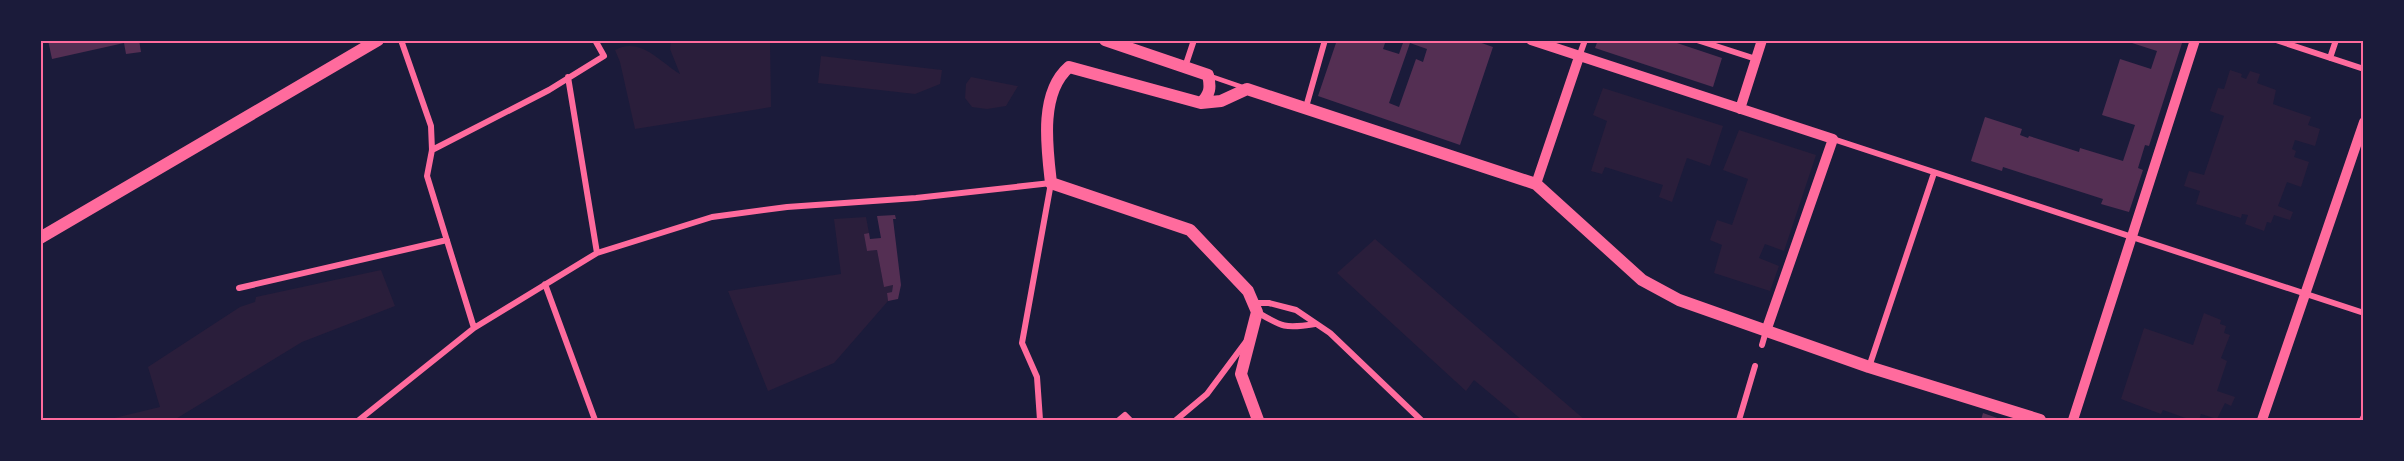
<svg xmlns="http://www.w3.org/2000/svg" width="2404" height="461" font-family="'Roboto Condensed',sans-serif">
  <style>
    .green { fill: #2a1e3b }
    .building { fill: #542f53; fill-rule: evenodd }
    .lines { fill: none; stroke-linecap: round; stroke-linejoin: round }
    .service { stroke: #ff6b9d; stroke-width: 4.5 }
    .minor { stroke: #ff6b9d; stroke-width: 6 }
    .tertiary { stroke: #ff6b9d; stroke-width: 10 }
    .secondary { stroke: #ff6b9d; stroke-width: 12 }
    .neatline { fill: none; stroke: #ff6b9d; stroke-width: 2 }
  </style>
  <rect width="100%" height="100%" fill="#1b1b3a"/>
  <path class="green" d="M 671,41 L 770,41 L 771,107 L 635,129 L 620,62 L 615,50 C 640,36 660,62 680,74 L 670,49 Z
    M 821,56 L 942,70 L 940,84 L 915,94 L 818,83 Z
    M 2230,70 L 2242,74 L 2241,77 L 2246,79 L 2250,71 L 2260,74 L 2257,83 L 2276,90 L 2273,104 L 2311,117 L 2308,125 L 2320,129 L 2315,146 L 2295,140 L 2292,149 L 2296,151 L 2294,157 L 2309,162 L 2301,187 L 2287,182 L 2278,206 L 2293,212 L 2290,220 L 2274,215 L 2271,223 L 2267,222 L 2264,231 L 2245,224 L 2248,215 L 2242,214 L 2241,218 L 2196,204 L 2200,191 L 2184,186 L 2189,171 L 2204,175 L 2224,116 L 2210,111 L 2218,88 L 2224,89 Z
    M 971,77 L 1017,86 L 1018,86 L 1006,106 L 987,109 L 972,107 L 965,98 L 966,84 Z
    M 1603,88 L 1723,126 L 1710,166 L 1687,158 L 1672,202 L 1659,197 L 1663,185 L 1605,167 L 1602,174 L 1591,171 L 1607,121 L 1593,115 Z
    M 1739,130 L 1816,155 L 1784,251 L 1765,244 L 1759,258 L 1779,266 L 1770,291 L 1714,273 L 1722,245 L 1710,240 L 1717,220 L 1732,225 L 1748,179 L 1723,170 Z
    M 866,217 L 869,233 L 865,234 L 867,251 L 877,250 L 884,286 L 893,285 L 892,292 L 887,293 L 888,301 L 834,363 L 768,391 L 728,291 L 841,274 L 834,219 Z
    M 1375,239 L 1585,420 L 1522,420 L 1474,380 L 1466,391 L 1337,273 Z
    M 381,270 L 395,306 L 302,342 L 174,420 L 106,420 L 160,407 L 148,367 L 240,307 L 255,302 L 256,297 Z
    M 2204,313 L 2221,320 L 2220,324 L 2226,326 L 2224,333 L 2230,335 L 2221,358 L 2227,361 L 2217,391 L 2235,397 L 2231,406 L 2225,403 L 2217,419 L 2201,414 L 2199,420 L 2191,420 L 2163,410 L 2161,414 L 2121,399 L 2144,328 L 2193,345 Z"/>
  <path class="building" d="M 48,40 L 139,40 L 141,52 L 126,54 L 124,43 L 52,59 Z
    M 1337,40 L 1386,40 L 1383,49 L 1399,54 L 1404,40 L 1473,40 L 1493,47 L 1460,145 L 1318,96 ZM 1410,43 L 1427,49 L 1423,62 L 1416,59 L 1399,107 L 1389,103 Z
    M 1598,40 L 1668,40 L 1722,58 L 1713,87 L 1595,48 Z
    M 2133,40 L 2183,40 L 2149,146 L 2145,145 L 2138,168 L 2143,170 L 2129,212 L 2101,204 L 2103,199 L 2003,167 L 2002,171 L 1971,161 L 1985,117 L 2022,129 L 2020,135 L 2028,138 L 2029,136 L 2079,152 L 2080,148 L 2123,161 L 2135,125 L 2102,115 L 2120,59 L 2151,69 L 2157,51 L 2132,43 Z
    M 895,215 L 896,219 L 893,219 L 901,285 L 898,299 L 888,301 L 887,293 L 892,292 L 893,285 L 884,287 L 877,250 L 867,251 L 864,234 L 869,233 L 870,239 L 881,238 L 877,216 Z
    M 1983,413 L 2003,420 L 1981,420 Z"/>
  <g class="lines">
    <path class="service" d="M 1210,76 L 1245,88"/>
    <path class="minor" d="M 401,40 L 431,126 L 432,150 L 427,176 L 474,328
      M 1697,40 L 1756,59
      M 2276,40 L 2364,69
      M 1579,57 L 1585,40
      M 2330,58 L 2336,40
      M 1185,67 L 1194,40
      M 568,77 L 597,253
      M 1306,107 L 1325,40
      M 1833,139 L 2364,313
      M 432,150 L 549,90 L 604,56 L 595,40
      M 545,284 L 595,420
      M 239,288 L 447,240
      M 1254,303 L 1269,303 L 1296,310 L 1330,333 L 1421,420
      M 1257,312 C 1282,327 1285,329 1315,324
      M 1762,345 L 1766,331
      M 1869,367 L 1934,173
      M 359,420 L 474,328 L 597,253 L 712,217 L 787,207 L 916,198 L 1051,183 L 1022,343 L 1037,377 L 1040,420
      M 1119,420 L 1125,415 L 1130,420
      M 1176,420 L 1207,394 L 1245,343
      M 1739,420 L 1755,366
      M 2362,420 L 2364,416"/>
    <path class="tertiary" d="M 1531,40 L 1833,139 L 1766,331
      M 1740,109 L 1762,40
      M 1536,184 L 1579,57
      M 2073,420 L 2195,40
      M 2262,420 L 2364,122"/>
    <path class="secondary" d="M 1105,40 L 1208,75 C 1211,88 1210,94 1201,103
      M 40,238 L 378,40
      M 1258,420 L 1241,374 L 1257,312 L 1248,291 L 1190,230 L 1051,183 C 1047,148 1039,93 1069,67 L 1201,103 L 1221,101 L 1247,89 L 1536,184 L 1642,280 L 1679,300 L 1869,367 L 2040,420"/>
  </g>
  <rect width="2404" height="461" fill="none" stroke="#1b1b3a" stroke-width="84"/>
  <rect x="42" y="42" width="2320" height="377" class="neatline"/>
</svg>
